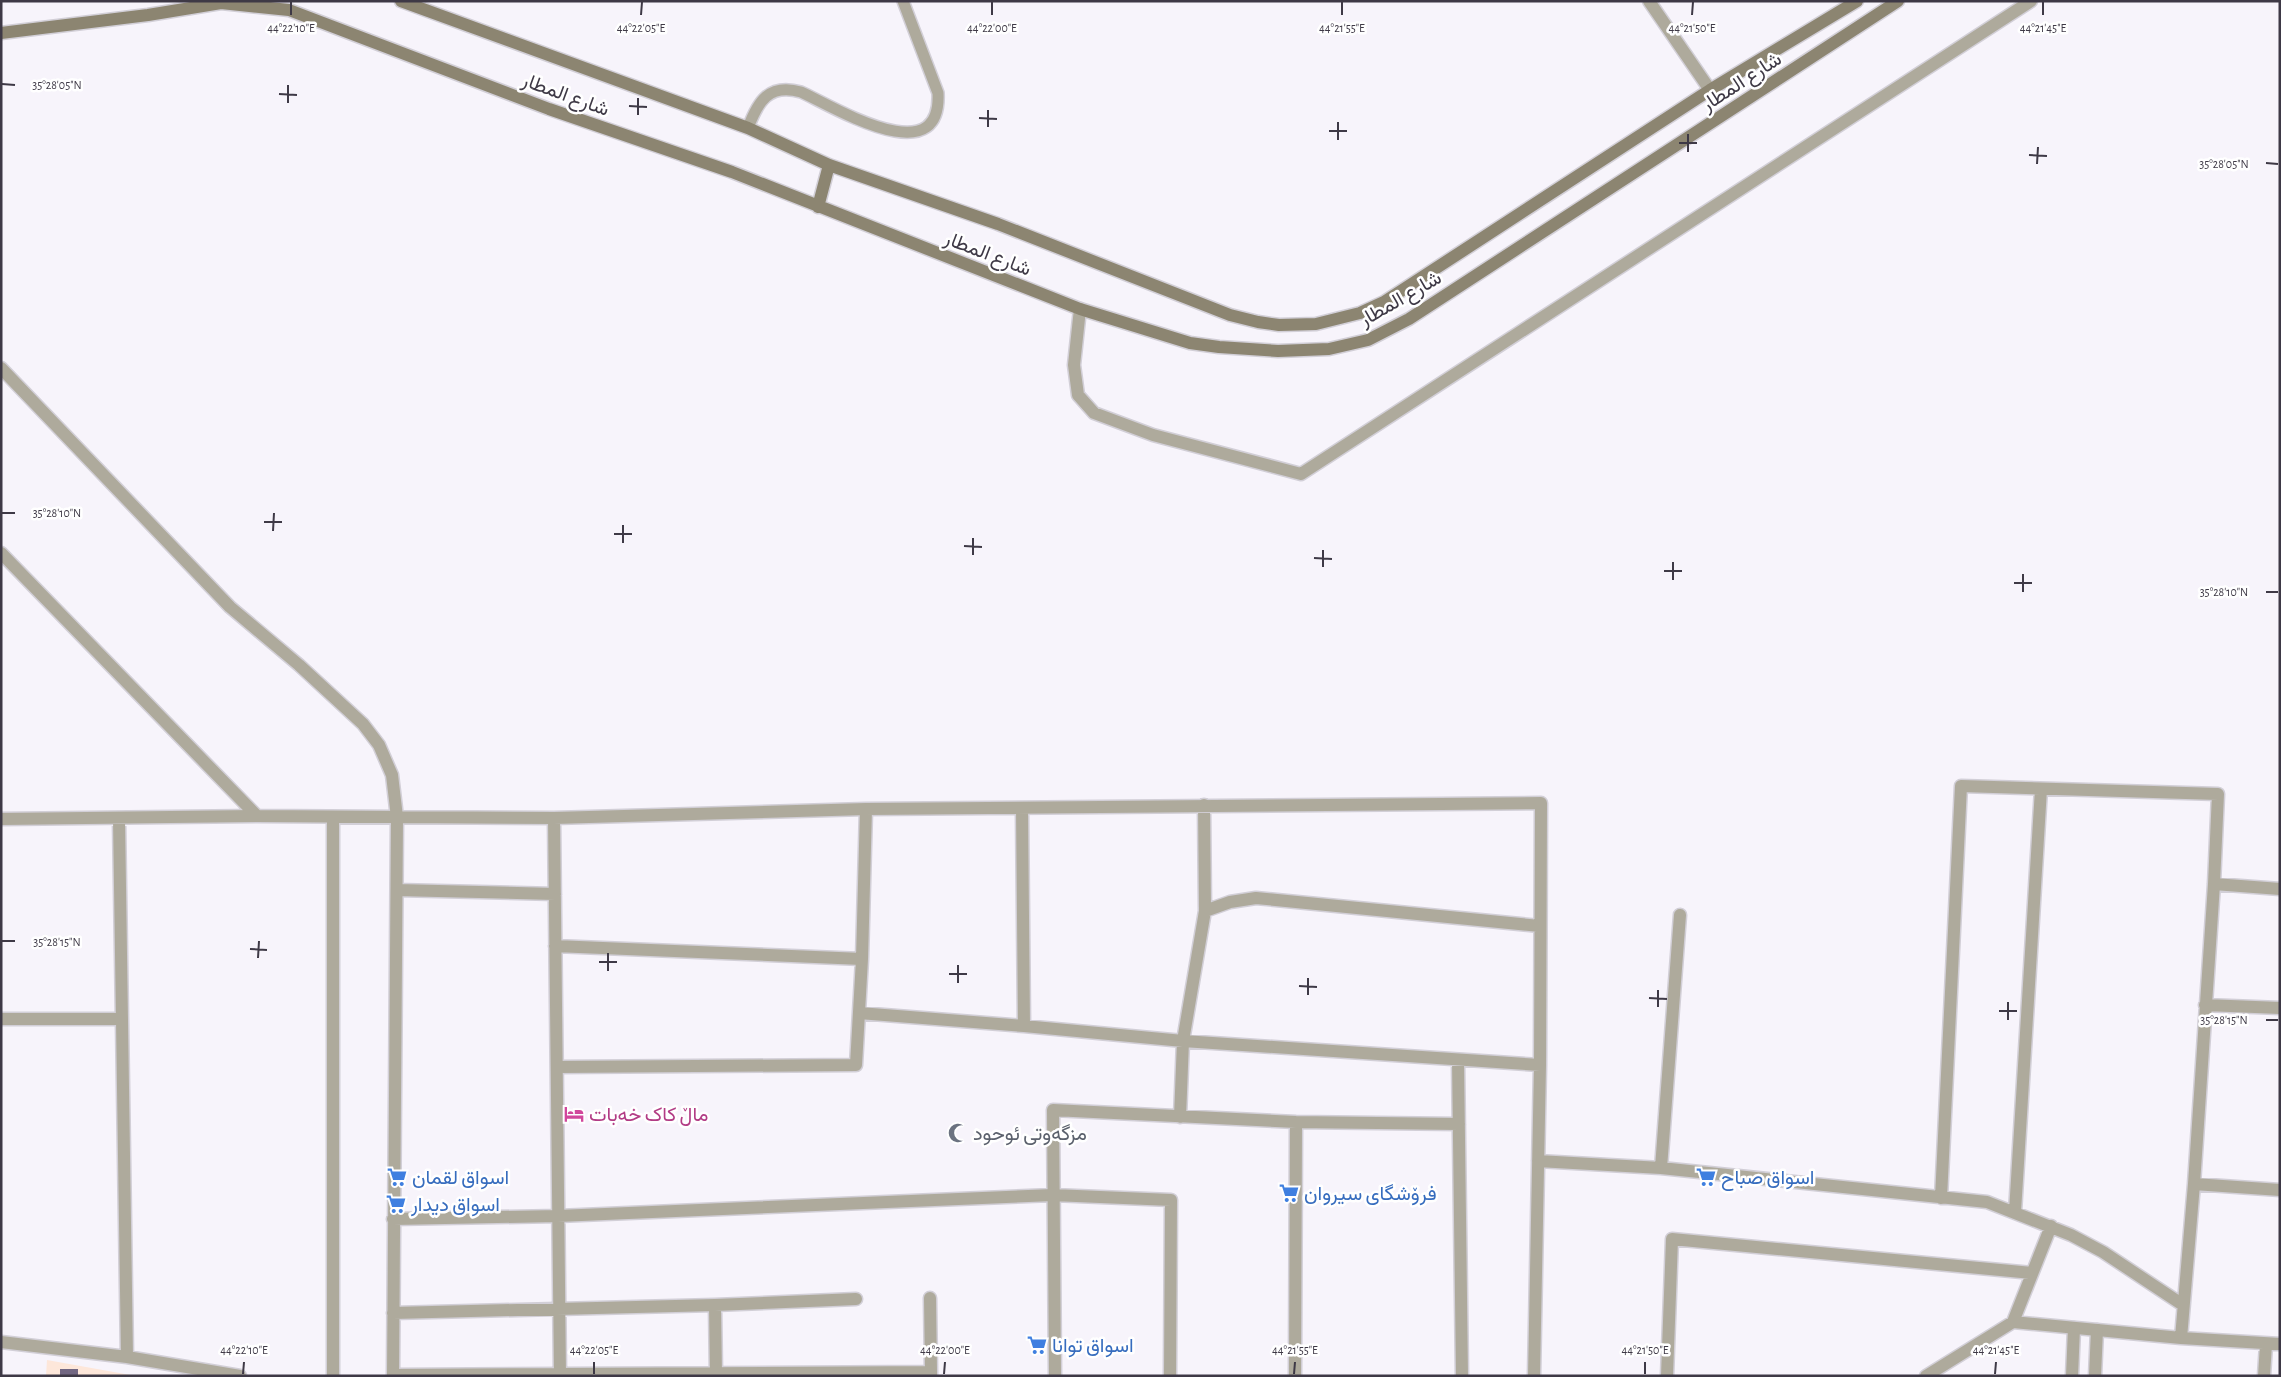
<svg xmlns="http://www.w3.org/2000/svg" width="2281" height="1377" font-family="'Alegreya Sans',Vazirmatn,sans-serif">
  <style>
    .education { fill: #fde7da }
    .building { fill: #726782 }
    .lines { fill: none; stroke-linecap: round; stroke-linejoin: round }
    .service-casing { stroke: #d2cfd7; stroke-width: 14 }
    .minor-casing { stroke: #d2cfd7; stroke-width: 15 }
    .tertiary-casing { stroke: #d2cfd7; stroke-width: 15 }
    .secondary-casing { stroke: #d2cfd7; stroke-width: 15 }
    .service { stroke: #aeaa9c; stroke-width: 11 }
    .minor { stroke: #aeaa9c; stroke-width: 12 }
    .tertiary { stroke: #aeaa9c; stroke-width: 12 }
    .secondary { stroke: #8c8571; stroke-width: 12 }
    .ticks { fill: none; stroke: #3e3946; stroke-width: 2 }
    .labels { text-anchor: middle; stroke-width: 5; stroke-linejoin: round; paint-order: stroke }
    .street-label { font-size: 20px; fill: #3e3946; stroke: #fff }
    .hotel-label { font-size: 20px; fill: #b23c85; stroke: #fff; text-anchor: start }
    .worship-label { font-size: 20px; fill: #5b616d; stroke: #fff; text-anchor: start }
    .shop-label { font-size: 20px; fill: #366cbe; stroke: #fff; text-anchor: start }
    .ticks-label { font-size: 12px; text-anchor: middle; fill: #3e3946; stroke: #fff; stroke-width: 5; stroke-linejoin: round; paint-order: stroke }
  </style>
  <rect width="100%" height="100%" fill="#f7f4fb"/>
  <path class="education" d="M 47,1360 L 136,1376 L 46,1376 Z"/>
  <path class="building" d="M 60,1369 L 78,1369 L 78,1376 L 60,1376 Z"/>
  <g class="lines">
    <defs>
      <path id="service" d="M 748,128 C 758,101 769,83 801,92 C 834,107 942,174 938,93 L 903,1"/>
      <path id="minor" d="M 1649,1 L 1710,90
        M 1080,309 L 1074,365 L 1078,395 L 1094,413 L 1153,435 L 1301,474 L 2031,1
        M 1,368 L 230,607 L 299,665 L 363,724 L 379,745 L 392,775 L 397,817 L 393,1376
        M 1,553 L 257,816
        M 1204,805 L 1205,911
        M 1022,808 L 1024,1026
        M 554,818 L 560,1376
        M 1,819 L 257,816 L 554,818 L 866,809 L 1541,803 L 1540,1065 L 1534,1376
        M 119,819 L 127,1357
        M 2214,884 L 2280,889
        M 397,890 L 555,894
        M 555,946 L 862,959
        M 2205,1005 L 2280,1008
        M 859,1013 L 1024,1026 L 1183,1041 L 1540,1065
        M 1,1019 L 122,1019
        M 1458,1060 L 1462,1376
        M 557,1067 L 856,1065 L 862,959 L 866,809
        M 1180,1117 L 1183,1041 L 1205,911 L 1230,902 L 1256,898 L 1540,926
        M 1538,1161 L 1661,1168 L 1987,1202 L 2071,1235 L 2103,1252 L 2183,1305
        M 1661,1168 L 1680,915
        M 2194,1184 L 2280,1190
        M 1941,1198 L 1961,786 L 2218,794 L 2214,884 L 2194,1184 L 2181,1338
        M 2015,1212 L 2041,789
        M 393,1219 L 558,1216 L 1053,1195 L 1171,1200 L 1170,1376
        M 930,1298 L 931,1372
        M 715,1305 L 716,1376
        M 393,1313 L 715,1305 L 856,1299
        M 2013,1322 L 2051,1226
        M 1,1342 L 127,1357 L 240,1376
        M 393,1375 L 931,1372 L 931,1376
        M 333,1376 L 333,817
        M 1055,1376 L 1053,1110 L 1296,1122 L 1459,1124
        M 1295,1376 L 1296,1122
        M 1667,1376 L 1672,1239 L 2032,1273
        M 1926,1376 L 2013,1322 L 2181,1338 L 2280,1344
        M 2264,1376 L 2266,1344"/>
      <path id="tertiary" d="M 2072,1376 L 2074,1328
        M 2095,1376 L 2097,1330"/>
      <path id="secondary" d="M 401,1 L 748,128 L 829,165 L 998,224 L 1230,315 L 1258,322 L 1279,325 L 1316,324 L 1360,313 L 1384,302 L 1710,90 L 1857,1
        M 1,33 L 148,15 L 221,3 L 289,10 L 549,109 L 732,172 L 1080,309 L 1190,343 L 1219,347 L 1278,351 L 1329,349 L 1368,340 L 1409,319 L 1898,1
        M 818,207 L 829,165"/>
    </defs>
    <use href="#service" class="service-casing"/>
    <use href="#minor" class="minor-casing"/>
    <use href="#tertiary" class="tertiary-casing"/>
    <use href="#secondary" class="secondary-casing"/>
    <use href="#service" class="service"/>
    <use href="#minor" class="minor"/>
    <use href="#tertiary" class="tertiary"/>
    <use href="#secondary" class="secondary"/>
  </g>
  <path class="ticks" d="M 291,15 L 291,2M 641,15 L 642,2M 992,15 L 992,2M 1342,15 L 1342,2M 1692,15 L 1693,2M 2043,15 L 2043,2M 2,84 L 15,85M 279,94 L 297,95M 288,103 L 288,85M 629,106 L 647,107M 638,115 L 638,98M 979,118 L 997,119M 988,127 L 988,110M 1329,131 L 1347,131M 1338,140 L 1338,122M 1679,143 L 1697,143M 1688,152 L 1688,134M 2029,155 L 2047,156M 2266,163 L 2278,164M 2037,164 L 2038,147M 2,513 L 15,513M 264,522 L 282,522M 273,531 L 274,513M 614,534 L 632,534M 623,543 L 623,525M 964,546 L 982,547M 973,555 L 973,538M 1314,558 L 1332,559M 1323,567 L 1323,550M 1664,571 L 1682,571M 1673,580 L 1673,562M 2014,583 L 2032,583M 2023,592 L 2023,574M 2266,592 L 2278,592M 2,941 L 15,941M 250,949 L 267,950M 258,958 L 259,941M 599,962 L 617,962M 608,971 L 608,953M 949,974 L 967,974M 958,983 L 958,965M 1299,986 L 1317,987M 1308,995 L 1308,978M 1649,998 L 1667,999M 1658,1007 L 1658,990M 1999,1011 L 2017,1011M 2008,1020 L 2008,1002M 2266,1020 L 2278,1020M 243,1374 L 244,1362M 594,1374 L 594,1362M 944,1374 L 945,1362M 1294,1374 L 1295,1362M 1645,1374 L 1645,1362M 1995,1374 L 1996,1362"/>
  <defs>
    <symbol id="hotel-bare" viewBox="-9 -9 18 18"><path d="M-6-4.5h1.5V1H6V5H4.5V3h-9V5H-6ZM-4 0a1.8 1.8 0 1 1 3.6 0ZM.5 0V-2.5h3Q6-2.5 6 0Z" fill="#d1479c" stroke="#fff" stroke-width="2.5" paint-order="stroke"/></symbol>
    <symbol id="mosque-bare" viewBox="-9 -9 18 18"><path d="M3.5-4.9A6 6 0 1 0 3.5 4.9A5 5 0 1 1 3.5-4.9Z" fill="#6b7280" stroke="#fff" stroke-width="2.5" paint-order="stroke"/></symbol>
    <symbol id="supermarket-bare" viewBox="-9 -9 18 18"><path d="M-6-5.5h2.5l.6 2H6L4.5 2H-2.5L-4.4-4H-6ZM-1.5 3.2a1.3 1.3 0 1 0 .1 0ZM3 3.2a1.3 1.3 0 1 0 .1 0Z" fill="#3f7fe0" stroke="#fff" stroke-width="2.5" paint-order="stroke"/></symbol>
  </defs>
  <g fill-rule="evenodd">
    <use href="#hotel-bare" x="560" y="1100" width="28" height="28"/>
    <use href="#mosque-bare" x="944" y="1119" width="28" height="28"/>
    <use href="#supermarket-bare" x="383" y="1163" width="28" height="28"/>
    <use href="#supermarket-bare" x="1692" y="1163" width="28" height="28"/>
    <use href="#supermarket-bare" x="1275" y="1179" width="28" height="28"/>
    <use href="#supermarket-bare" x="382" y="1190" width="28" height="28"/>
    <use href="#supermarket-bare" x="1023" y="1331" width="28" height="28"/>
  </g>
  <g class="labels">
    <g class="street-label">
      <text transform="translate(1741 81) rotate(-33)" y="7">شارع المطار</text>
      <text transform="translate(566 94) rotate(20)" y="7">شارع المطار</text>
      <text transform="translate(988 253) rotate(21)" y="7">شارع المطار</text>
      <text transform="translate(1400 298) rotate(-30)" y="7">شارع المطار</text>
    </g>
    <g class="hotel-label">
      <text x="589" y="1121">ماڵ کاک خەبات</text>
    </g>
    <g class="worship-label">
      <text x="973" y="1140">مزگەوتی ئوحود</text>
    </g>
    <g class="shop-label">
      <text x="412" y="1184">اسواق لقمان</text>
      <text x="1721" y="1184">اسواق صباح</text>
      <text x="1304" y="1200">فرۆشگای سیروان</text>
      <text x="411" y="1211">اسواق ديدار</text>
      <text x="1052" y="1352">اسواق توانا</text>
    </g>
  </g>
  <g class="ticks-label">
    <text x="291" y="32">44°22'10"E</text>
    <text x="641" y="32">44°22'05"E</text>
    <text x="992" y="32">44°22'00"E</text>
    <text x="1342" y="32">44°21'55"E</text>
    <text x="1692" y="32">44°21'50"E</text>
    <text x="2043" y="32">44°21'45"E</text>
    <text x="57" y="89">35°28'05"N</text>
    <text x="2224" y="168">35°28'05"N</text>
    <text x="57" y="517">35°28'10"N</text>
    <text x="2224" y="596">35°28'10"N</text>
    <text x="57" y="946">35°28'15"N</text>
    <text x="2224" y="1024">35°28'15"N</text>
    <text x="244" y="1354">44°22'10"E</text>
    <text x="594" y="1354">44°22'05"E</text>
    <text x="945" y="1354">44°22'00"E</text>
    <text x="1295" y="1354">44°21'55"E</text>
    <text x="1645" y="1354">44°21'50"E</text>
    <text x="1996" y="1354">44°21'45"E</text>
  </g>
  <rect width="2281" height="1377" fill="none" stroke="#3e3946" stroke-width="5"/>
</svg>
